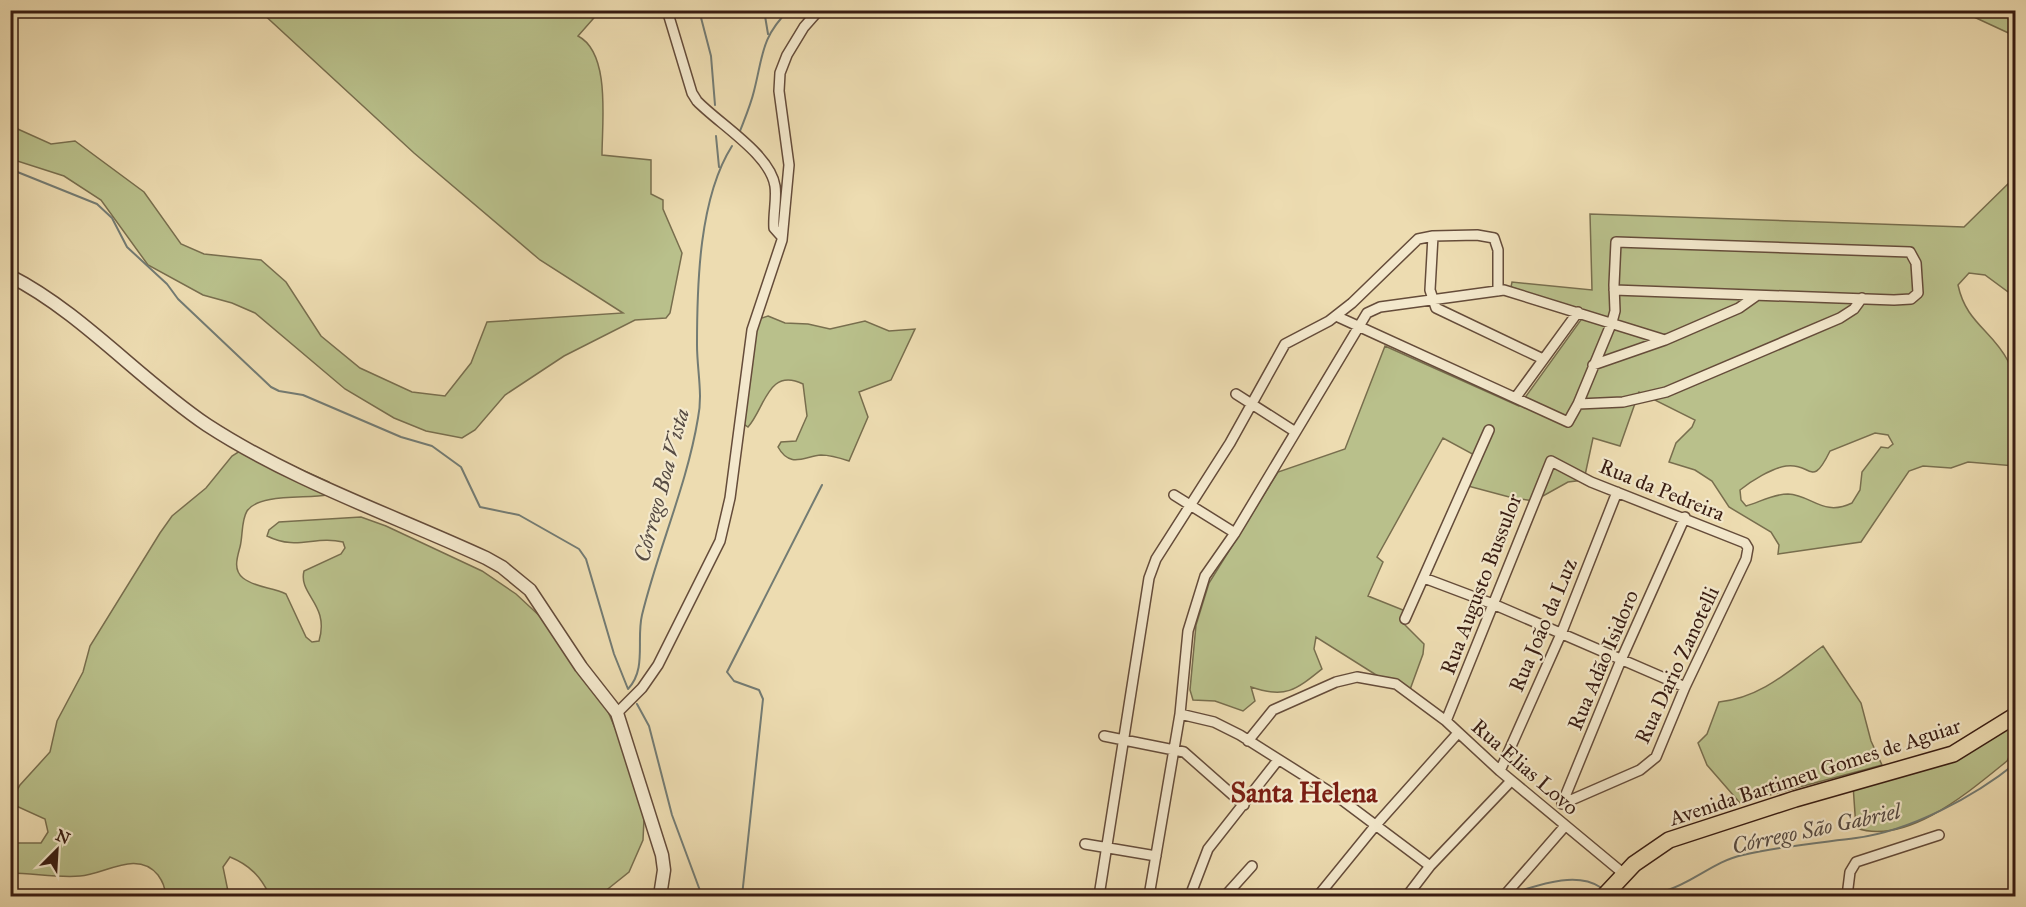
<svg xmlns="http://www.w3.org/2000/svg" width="2026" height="907" font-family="'IM FELL Great Primer',serif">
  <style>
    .green { fill: #b9c08b; stroke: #786e4e; stroke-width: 1.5; fill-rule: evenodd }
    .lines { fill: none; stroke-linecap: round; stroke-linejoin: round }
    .stream { stroke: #737b73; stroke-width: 2 }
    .minor-casing { stroke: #654c3a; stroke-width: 12 }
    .tertiary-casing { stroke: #654c3a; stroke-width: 15 }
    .primary-casing { stroke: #381c12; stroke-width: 18 }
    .minor { stroke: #f3e8cc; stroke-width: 9 }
    .tertiary { stroke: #f3e8cc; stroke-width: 12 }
    .primary { stroke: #eddcb1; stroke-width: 15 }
    .labels { text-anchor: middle; stroke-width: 4.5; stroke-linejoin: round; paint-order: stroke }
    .street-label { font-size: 21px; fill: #381c12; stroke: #f3e8cc }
    .water-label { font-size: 22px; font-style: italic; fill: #564b43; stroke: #f3e8cc }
    .district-label { font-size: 27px; font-weight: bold; fill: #7a1f14; stroke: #f3e8cc }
  </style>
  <rect width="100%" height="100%" fill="#eddcb1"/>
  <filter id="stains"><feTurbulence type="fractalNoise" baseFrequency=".00333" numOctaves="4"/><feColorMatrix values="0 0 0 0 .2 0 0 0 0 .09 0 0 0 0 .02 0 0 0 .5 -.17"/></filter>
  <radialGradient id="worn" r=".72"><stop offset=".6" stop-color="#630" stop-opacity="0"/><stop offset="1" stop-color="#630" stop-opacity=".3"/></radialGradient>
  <path class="green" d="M 260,11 L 600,11 L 578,36 C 611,53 602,123 602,155 L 651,160 L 651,194 L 663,200 L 663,209 L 682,253 L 670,313 L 666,318 L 635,320 L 564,356 L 505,395 L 475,430 L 462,438 L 426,431 L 394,418 L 345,389 L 255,313 L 232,303 L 203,295 L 148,265 L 101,200 L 64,176 L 11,159 L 11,126 L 51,144 L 75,141 L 144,192 L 181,244 L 204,254 L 261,260 L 286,282 L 321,336 L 360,368 L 412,392 L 445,396 L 471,363 L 487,322 L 623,313 L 540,260 L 414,153 Z
    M 1961,11 L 2015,11 L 2015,36 Z
    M 2015,177 L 2015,297 L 1985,275 L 1969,273 L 1958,285 C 1966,323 1992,330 2008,361 C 2013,372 2011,382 2010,393 C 2009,400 2015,408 2015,415 C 2018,432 2015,450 2015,466 L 1968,462 L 1951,468 L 1923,466 L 1909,471 L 1861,542 L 1778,554 L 1779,545 L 1771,532 L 1729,507 L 1712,481 L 1695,470 L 1669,462 L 1676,443 L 1692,427 L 1695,420 L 1639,392 L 1620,446 L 1593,438 L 1584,480 L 1568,482 L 1534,501 L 1513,498 L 1468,486 L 1480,458 L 1443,438 L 1377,557 L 1383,562 L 1368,596 L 1403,610 L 1402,622 L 1424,644 L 1423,654 L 1408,695 L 1316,637 L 1314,649 L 1322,669 C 1296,690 1285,699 1251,687 L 1255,701 L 1243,711 L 1215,701 L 1193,700 L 1190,690 L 1196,625 L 1209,583 L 1278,472 L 1345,449 L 1385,346 L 1519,406 L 1586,313 L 1511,287 L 1512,282 L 1592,290 L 1590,214 L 1964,227 ZM 1875,433 L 1888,435 L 1893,444 L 1888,448 L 1881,447 L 1862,472 L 1860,490 L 1852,503 C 1823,517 1812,495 1788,494 C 1773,494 1760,502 1746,506 L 1741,500 L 1740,490 C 1751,481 1772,468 1786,466 C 1812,462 1811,490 1830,451 Z
    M 768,316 L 785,323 L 808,324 L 830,329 L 865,321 L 889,331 L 915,329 L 891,380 L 859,392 L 868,417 L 849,461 C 840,458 830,455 821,455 C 805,456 790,469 778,447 L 781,442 L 796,441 L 807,416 L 803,384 C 768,367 765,408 748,427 L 741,422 L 742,375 L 759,319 Z
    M 243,449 L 282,461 L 329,482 L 331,489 L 327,495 C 307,499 259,493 247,511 C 241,521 243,536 240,547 C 237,558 233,570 243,578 C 255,588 273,587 286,594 L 306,637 L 312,642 L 319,641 C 330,604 298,595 304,571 L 341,554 L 345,548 L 343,542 C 315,535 297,551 267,536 L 269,530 L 279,522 L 361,517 L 386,526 L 482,571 L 516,594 L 544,620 L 595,681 L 635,775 L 644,819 L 643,840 L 629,872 L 599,896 L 270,896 C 261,877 250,865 230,857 L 223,867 L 229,896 L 165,896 C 166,888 163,882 158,875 C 137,849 104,875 80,876 C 57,878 33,873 11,873 L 11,843 L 41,843 L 48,832 L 45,819 L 14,805 L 13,798 L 20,785 L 50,752 L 57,721 L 83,672 L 90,646 L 160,533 L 172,516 L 206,488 L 232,456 Z
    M 1823,646 L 1861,703 L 1871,741 L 1882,765 L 1740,803 L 1707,765 L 1698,743 L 1707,734 L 1719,702 C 1761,698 1790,670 1823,646 Z
    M 2015,715 L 2015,756 L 2009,757 L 2007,761 C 1970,791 1907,846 1856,828 L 1853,785 L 1939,761 Z"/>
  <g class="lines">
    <path class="stream" d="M 699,10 L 711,56 L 715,105
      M 764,10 L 768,34
      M 740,131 C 745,118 751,104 754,91 C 763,56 761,37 789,10
      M 716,136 L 719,167
      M 10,169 L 97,204 L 112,218 L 127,247 L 167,284 L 178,299 L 271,387 L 279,391 L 303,395 L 401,437 L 432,446 L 461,467 L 480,507 L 519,515 L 579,549 L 586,559 L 614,654 L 628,689 C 647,669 636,640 642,615 C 658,549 687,485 698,418 C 703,394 697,370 697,345 C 697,284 699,198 732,146
      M 637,704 L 649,726 L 672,815 L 702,896
      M 1513,893 C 1539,885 1576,871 1600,887
      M 1615,893 C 1630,894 1651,895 1665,891 C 1693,883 1714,861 1743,855 C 1781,846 1818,843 1856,838 C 1910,831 1974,797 2016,763
      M 742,896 L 763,699 L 759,690 L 734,681 L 727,672 L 822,485"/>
    <defs>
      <path id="minor" d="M 667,10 L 692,93 L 697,101 C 719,124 770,154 775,186 C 777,199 773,214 774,228 L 782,237
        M 1433,236 L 1430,290 L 1436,308 L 1543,359
        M 1336,316 L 1568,422 L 1578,404 L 1623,402 L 1666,392 L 1840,318 L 1854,309 L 1862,298
        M 1665,340 L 1739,308 L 1756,296
        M 1236,394 L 1294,431
        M 1516,397 L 1578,312
        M 1578,404 L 1612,322 L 1615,311 L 1614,285 L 1616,242 L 1910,252 L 1916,263 L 1918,293 L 1911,299 L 1894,300 L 1614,290
        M 1174,495 L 1235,533
        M 1424,578 L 1493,604 L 1685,687
        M 1405,619 L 1489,430
        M 617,713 L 642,688 L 658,665 L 720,541 L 730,498 L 752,330 L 782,240 L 789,165 L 779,91 L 780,73 L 787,55 L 804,27 L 819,10
        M 1180,714 L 1214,722 L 1240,735 L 1338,797 L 1430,866
        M 1446,721 L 1551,461 L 1591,482 L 1745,543 L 1748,548 L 1746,559 L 1685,687 L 1656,757 L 1640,770 L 1562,804
        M 1104,736 L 1184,752 L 1244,805
        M 1248,741 L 1273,710 L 1336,682 L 1357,677 L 1396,684 L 1446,721 L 1500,771 L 1624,874
        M 1500,771 L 1561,634 L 1617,492
        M 1562,804 L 1621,660 L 1685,517
        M 1085,844 L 1156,856
        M 1099,896 L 1149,578 L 1156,559 L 1230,443 L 1285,344 L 1329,321 L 1352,303 L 1418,239 L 1433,236 L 1477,235 L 1494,238 L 1498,250 L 1498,291
        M 1149,896 L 1180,714 L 1188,631 L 1205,576 L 1235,533 L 1367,313 L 1380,307 L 1504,290 L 1665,340 L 1593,365
        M 1190,896 L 1208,849 L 1278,760
        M 1225,896 L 1252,866
        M 1318,896 L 1375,826 L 1458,733
        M 1407,896 L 1430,866 L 1511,781
        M 1504,896 L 1565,826
        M 1847,896 L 1850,872 L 1856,862 L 1939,835"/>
      <path id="tertiary" d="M 10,276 C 81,312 140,380 207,425 C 293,481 393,515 486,558 L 502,567 L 530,590 L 581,667 L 617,713 L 662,855 L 664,870 L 660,896"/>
      <path id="primary" d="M 1604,896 L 1634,864 L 1669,840 L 1795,799 L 1953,754 L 2016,715"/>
    </defs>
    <use href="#minor" class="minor-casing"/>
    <use href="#tertiary" class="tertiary-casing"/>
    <use href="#primary" class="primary-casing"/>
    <use href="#minor" class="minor"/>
    <use href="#tertiary" class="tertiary"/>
    <use href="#primary" class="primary"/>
  </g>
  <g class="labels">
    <g class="street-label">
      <text transform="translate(1662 490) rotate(22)" y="7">Rua da Pedreira</text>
      <text transform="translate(1481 584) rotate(-69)" y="7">Rua Augusto Bussulor</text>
      <text transform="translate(1543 625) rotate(-67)" y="7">Rua João da Luz</text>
      <text transform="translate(1603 660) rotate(-67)" y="7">Rua Adão Isidoro</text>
      <text transform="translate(1677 665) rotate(-65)" y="7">Rua Dario Zanotelli</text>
      <text transform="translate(1525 767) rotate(41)" y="7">Rua Elias Lovo</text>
      <text transform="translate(1815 772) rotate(-18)" y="7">Avenida Bartimeu Gomes de Aguiar</text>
    </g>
    <g class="water-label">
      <text transform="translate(661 485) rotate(-75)" y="8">Córrego Boa Vista</text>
      <text transform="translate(1816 828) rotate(-12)" y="8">Córrego São Gabriel</text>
    </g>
    <g class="district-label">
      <text x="1304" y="802">Santa Helena</text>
    </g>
  </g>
  <rect width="2026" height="907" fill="none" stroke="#eddcb1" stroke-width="36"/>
  <rect x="12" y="12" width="2002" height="883" fill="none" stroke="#381c12" stroke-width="3"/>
  <rect x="18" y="18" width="1990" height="871" fill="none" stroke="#381c12" stroke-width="1.5"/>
  <g transform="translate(57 850) rotate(24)" stroke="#f3e8cc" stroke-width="4.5" paint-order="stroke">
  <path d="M0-4.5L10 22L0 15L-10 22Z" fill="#381c12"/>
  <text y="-9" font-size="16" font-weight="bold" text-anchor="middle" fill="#381c12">N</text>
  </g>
  <rect width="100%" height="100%" filter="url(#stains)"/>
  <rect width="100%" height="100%" fill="url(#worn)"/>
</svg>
